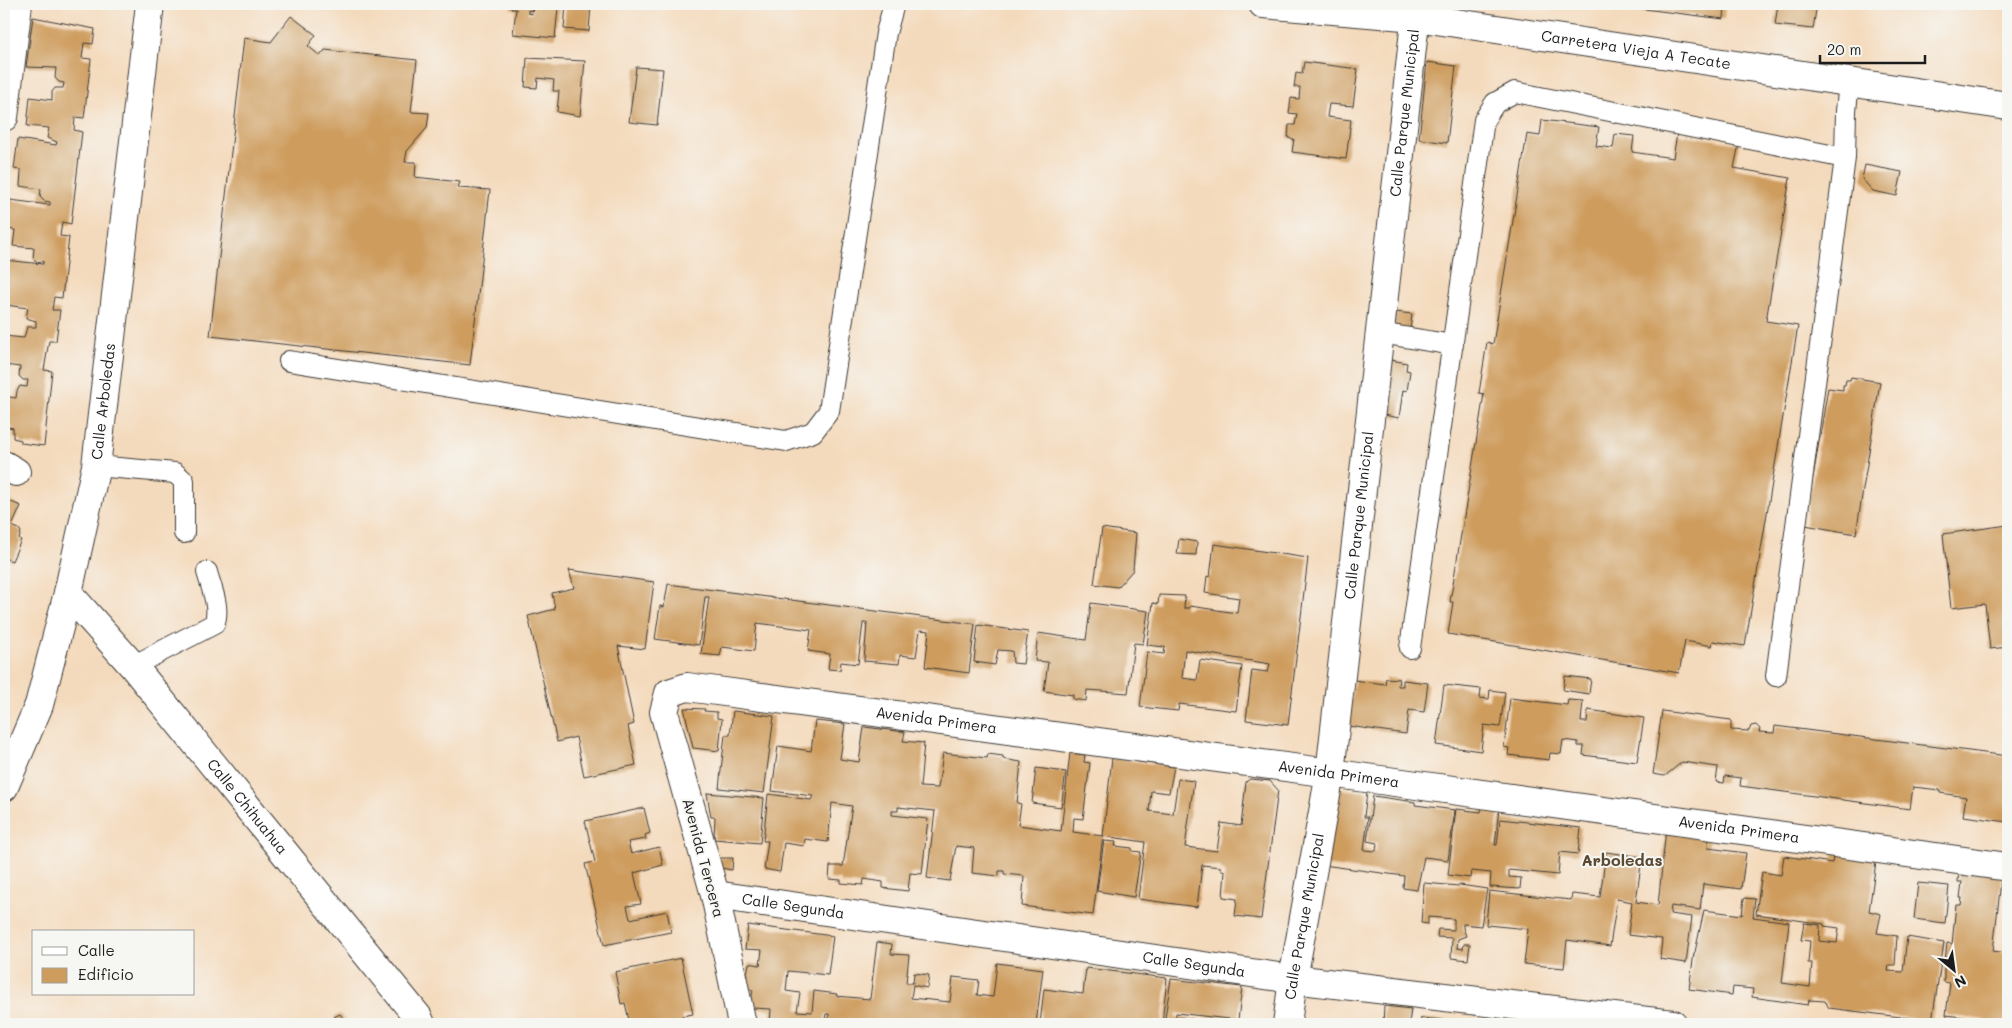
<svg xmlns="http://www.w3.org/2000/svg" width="2012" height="1028" font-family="Mali,sans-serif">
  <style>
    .building { fill: #ce9c5d }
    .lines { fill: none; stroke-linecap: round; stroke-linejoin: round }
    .lane-casing { stroke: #3c3834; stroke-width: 22 }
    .street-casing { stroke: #3c3834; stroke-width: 30 }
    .secondary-casing { stroke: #3c3834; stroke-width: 30 }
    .lane { stroke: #fff; stroke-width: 20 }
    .street { stroke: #fff; stroke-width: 28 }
    .secondary { stroke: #fff; stroke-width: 28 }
    .labels { text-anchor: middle; stroke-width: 4; stroke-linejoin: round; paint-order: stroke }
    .street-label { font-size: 15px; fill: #1c1c1c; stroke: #f6f6f2 }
    .neighbourhood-label { font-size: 16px; font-weight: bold; fill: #5a4933; stroke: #f6f6f2 }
  </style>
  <rect width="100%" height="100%" fill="#f6f6f2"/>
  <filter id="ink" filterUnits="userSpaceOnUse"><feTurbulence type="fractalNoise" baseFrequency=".02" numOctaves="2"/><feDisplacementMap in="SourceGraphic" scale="10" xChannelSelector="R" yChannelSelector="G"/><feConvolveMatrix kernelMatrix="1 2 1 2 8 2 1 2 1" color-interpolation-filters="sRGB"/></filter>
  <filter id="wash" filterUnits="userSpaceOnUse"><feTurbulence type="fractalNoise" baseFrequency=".0096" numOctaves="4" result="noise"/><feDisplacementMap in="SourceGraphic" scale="20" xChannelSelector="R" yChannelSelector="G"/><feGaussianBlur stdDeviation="1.12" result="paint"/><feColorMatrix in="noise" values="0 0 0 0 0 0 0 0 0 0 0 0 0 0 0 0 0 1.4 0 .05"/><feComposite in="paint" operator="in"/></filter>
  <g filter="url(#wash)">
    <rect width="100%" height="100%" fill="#f4dabc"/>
    <g id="blocks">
      <path class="building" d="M 512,4 L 532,4 L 531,11 L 528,10 L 528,13 L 532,14 L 533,5 L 558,8 L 555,38 L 513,34 L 516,9 L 511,9 Z
        M 566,4 L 591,4 L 589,31 L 564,29 Z
        M 1604,4 L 1725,4 L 1724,19 Z
        M 1778,4 L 1817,4 L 1813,29 L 1775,25 Z
        M 291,16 L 316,35 L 308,46 L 320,56 L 325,50 L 417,60 L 411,112 L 429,113 L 427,128 L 407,151 L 405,162 L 416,162 L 415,177 L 460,182 L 458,188 L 490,190 L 470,365 L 210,336 L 244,38 L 271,42 Z
        M 33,17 L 95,29 L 93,44 L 84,43 L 82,58 L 91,59 L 84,118 L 75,117 L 74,130 L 82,132 L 71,224 L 62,222 L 60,236 L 69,237 L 62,298 L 54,297 L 52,310 L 60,310 L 56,341 L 49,341 L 44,370 L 52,371 L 44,446 L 21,443 L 21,440 L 13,438 L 13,428 L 4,426 L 4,396 L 16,398 L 17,391 L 20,386 L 27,387 L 28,380 L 23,380 L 19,376 L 20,367 L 4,365 L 4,336 L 24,338 L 27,327 L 36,327 L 36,321 L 26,318 L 28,308 L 5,305 L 7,292 L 4,291 L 4,260 L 43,264 L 43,261 L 37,262 L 33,258 L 34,248 L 13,246 L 15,230 L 7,229 L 10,200 L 50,205 L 50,202 L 44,201 L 40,197 L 41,189 L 20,186 L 21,170 L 14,169 L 18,139 L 56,145 L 57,142 L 47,138 L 49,128 L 27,126 L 30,97 L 52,100 L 52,92 L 55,88 L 63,88 L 64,83 L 59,82 L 55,78 L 56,68 L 26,67 Z
        M 527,58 L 585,61 L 580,116 L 557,112 L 559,91 L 553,91 L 554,80 L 538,78 L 537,88 L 525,87 Z
        M 1304,62 L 1358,69 L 1353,106 L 1329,104 L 1327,117 L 1351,120 L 1346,159 L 1292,152 L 1294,139 L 1288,138 L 1289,125 L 1295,125 L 1297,114 L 1289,113 L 1291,98 L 1299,99 L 1300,87 L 1294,87 L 1296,73 L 1302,74 Z
        M 1427,62 L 1456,66 L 1447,143 L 1419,139 Z
        M 636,67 L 663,69 L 657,125 L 629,122 Z
        M 1542,120 L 1599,127 L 1596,146 L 1613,148 L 1615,134 L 1634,136 L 1632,152 L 1673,158 L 1677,134 L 1739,144 L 1734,168 L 1790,178 L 1766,321 L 1798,326 L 1745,646 L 1713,641 L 1712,646 L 1685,641 L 1679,673 L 1448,634 L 1453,602 L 1450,602 L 1484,394 L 1479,393 L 1487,342 L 1493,344 L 1527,134 L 1540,136 Z
        M 1865,165 L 1902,172 L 1897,196 L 1873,191 L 1862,179 Z
        M 1396,312 L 1412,314 L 1410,331 L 1394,328 Z
        M 1391,360 L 1407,363 L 1406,370 L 1410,371 L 1407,391 L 1403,390 L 1399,418 L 1384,415 Z
        M 1851,377 L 1880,382 L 1856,534 L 1805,525 L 1828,388 L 1843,390 L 1843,385 L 1845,385 L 1846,380 L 1850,380 Z
        M 4,499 L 21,506 L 12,526 L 19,529 L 21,532 L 19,539 L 21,540 L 12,561 L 4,558 Z
        M 2008,525 L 2008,647 L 1990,649 L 1985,604 L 1951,608 L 1943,534 Z
        M 1102,528 L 1136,533 L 1133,570 L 1118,587 L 1094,584 Z
        M 1179,539 L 1197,542 L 1196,555 L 1177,554 Z
        M 1214,544 L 1308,558 L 1288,725 L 1246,720 L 1252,670 L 1268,672 L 1270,664 L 1185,650 L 1182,678 L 1197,680 L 1200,660 L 1242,666 L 1236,711 L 1179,704 L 1178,711 L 1140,707 L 1147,652 L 1164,654 L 1165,647 L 1147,645 L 1153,603 L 1158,604 L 1159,595 L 1185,596 L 1184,608 L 1190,608 L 1190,606 L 1237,613 L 1239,598 L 1205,593 L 1207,576 L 1210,577 Z
        M 569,570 L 654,582 L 645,649 L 618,646 L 634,724 L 628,726 L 636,765 L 584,776 L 576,737 L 557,742 L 528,616 L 555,609 L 552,593 L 574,588 Z
        M 668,584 L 975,624 L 969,673 L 925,667 L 929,631 L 920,630 L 916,657 L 900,655 L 899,664 L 864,661 L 867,623 L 863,623 L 858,664 L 841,662 L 840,670 L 828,669 L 830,654 L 808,651 L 811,630 L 757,623 L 754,651 L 722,647 L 720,656 L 701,654 L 709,597 L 705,597 L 699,645 L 655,639 L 660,606 L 664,607 Z
        M 1091,603 L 1148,611 L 1143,644 L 1134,643 L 1128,693 L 1087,690 L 1086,701 L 1073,699 L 1073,695 L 1044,691 L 1048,662 L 1035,661 L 1038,633 L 1086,640 Z
        M 978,625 L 1028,632 L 1023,664 L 1013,663 L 1012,651 L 998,650 L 995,665 L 974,662 Z
        M 1565,676 L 1591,679 L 1589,694 L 1563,690 Z
        M 1386,678 L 1399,679 L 1398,686 L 1403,686 L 1403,680 L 1428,683 L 1424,712 L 1409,710 L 1406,734 L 1348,726 L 1354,680 L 1385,684 Z
        M 1444,685 L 1481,689 L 1480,698 L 1489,699 L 1490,690 L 1505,692 L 1500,727 L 1484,725 L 1481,751 L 1436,745 Z
        M 1510,698 L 1567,705 L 1568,700 L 1583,701 L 1581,722 L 1587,722 L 1588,710 L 1644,718 L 1637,762 L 1583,755 L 1584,746 L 1578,746 L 1578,742 L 1563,740 L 1561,754 L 1550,753 L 1549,760 L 1508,755 L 1509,748 L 1504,747 Z
        M 684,708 L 705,709 L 704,711 L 717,712 L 717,718 L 722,719 L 719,751 L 693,748 Z
        M 733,711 L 774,716 L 764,793 L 719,788 L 725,735 L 730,735 Z
        M 1662,711 L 1731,720 L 1731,730 L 1749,731 L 1751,726 L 1756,725 L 1760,729 L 1759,732 L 1774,733 L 1775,726 L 2008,756 L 2008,822 L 1963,816 L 1966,797 L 1940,793 L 1940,790 L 1913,787 L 1910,809 L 1740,786 L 1741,778 L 1725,776 L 1724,783 L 1716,782 L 1718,767 L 1682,762 L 1665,776 L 1653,774 Z
        M 815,721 L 845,724 L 840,759 L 859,762 L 864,727 L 905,732 L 903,741 L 924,743 L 920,787 L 938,788 L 943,753 L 987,758 L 988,754 L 1003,756 L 1003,759 L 1021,762 L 1017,803 L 1021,804 L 1018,825 L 1061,831 L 1070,753 L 1085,755 L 1084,762 L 1090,763 L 1083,819 L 1074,818 L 1073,832 L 1103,836 L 1093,915 L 1022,906 L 1024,876 L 1004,874 L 1004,871 L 999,871 L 999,876 L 972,873 L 974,848 L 956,846 L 950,881 L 927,878 L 935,811 L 898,807 L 898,811 L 892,811 L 892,815 L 928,819 L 922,874 L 910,873 L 908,891 L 883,888 L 883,882 L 864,879 L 863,885 L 841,883 L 841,880 L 829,879 L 830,866 L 843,866 L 852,806 L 832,803 L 828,842 L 805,839 L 804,846 L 784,843 L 780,872 L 764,869 L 768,841 L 763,841 L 768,794 L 811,800 L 813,796 L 772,791 L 778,746 L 811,751 Z
        M 1112,758 L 1174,767 L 1169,793 L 1151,791 L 1149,811 L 1173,814 L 1178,779 L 1194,781 L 1185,847 L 1217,851 L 1221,823 L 1241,826 L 1246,782 L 1250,779 L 1270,781 L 1278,790 L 1261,919 L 1235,916 L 1237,899 L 1223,897 L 1225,871 L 1221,870 L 1221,867 L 1202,865 L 1197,907 L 1138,899 L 1145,842 L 1103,836 Z
        M 1036,768 L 1066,772 L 1061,807 L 1032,803 Z
        M 1332,788 L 1367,792 L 1364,817 L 1368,817 L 1364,850 L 1376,851 L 1377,843 L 1367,841 L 1373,796 L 1415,802 L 1415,805 L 1455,810 L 1448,860 L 1424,857 L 1417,890 L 1403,888 L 1404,876 L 1323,865 Z
        M 707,793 L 764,798 L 760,843 L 714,839 L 715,817 L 711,817 Z
        M 1482,806 L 1499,808 L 1495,845 L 1497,845 L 1500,819 L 1581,828 L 1578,854 L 1560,852 L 1558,875 L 1509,870 L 1509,877 L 1521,878 L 1520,889 L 1490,887 L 1491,873 L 1471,871 L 1470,878 L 1448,875 L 1456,809 L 1481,812 Z
        M 644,808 L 650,833 L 645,835 L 646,839 L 628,842 L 631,854 L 659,847 L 663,865 L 634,873 L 641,904 L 627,906 L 630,919 L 667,911 L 671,932 L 604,945 L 585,864 L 595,862 L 585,821 Z
        M 1666,829 L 1709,834 L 1708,848 L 1746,853 L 1741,889 L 1703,884 L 1700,910 L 1671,906 L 1670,914 L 1692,917 L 1686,963 L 1660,959 L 1662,939 L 1628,935 L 1632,902 L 1617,899 L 1610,946 L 1567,940 L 1564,968 L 1524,964 L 1528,929 L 1486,925 L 1489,891 L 1571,900 L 1572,894 L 1600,897 L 1606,852 L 1642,857 L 1636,902 L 1658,905 Z
        M 1104,841 L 1116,842 L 1115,846 L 1132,848 L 1132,851 L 1141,852 L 1134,897 L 1097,891 Z
        M 1834,849 L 1877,855 L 1869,911 L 1881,914 L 1877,933 L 1897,936 L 1895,965 L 1889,965 L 1888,971 L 1903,972 L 1907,937 L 1944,943 L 1932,1021 L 1829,1008 L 1825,1001 L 1809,1000 L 1808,1005 L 1752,997 L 1753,989 L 1733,987 L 1732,995 L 1689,989 L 1694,953 L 1695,952 L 1704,910 L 1742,915 L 1744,898 L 1755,899 L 1753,917 L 1789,922 L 1782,983 L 1810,987 L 1812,963 L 1808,963 L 1810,941 L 1801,940 L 1804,923 L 1820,925 L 1819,941 L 1837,943 L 1839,928 L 1824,926 L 1824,924 L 1756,914 L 1762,872 L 1781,875 L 1784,856 L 1832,863 Z
        M 719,858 L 733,858 L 732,870 L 721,868 Z
        M 1959,867 L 2002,872 L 1993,951 L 2008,953 L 2007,1024 L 1984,1024 L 1985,1020 L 1946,1015 L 1950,983 L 1944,982 L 1944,970 L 1947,943 L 1952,944 L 1956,905 L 1961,905 L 1962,898 L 1960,898 L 1962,882 L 1958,882 Z
        M 1424,883 L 1459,886 L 1460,885 L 1487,889 L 1481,926 L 1463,924 L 1463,928 L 1466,936 L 1458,939 L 1457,948 L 1463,949 L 1464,944 L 1470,944 L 1468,960 L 1451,958 L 1452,938 L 1437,937 L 1438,929 L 1454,930 L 1454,919 L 1428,917 L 1428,924 L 1421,923 Z
        M 1918,883 L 1949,886 L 1945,923 L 1914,919 Z
        M 748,925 L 833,936 L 828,975 L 788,971 L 786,991 L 800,993 L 797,1011 L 812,1012 L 814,991 L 837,994 L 836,996 L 870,999 L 877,942 L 892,944 L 891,954 L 909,955 L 906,983 L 913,983 L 914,973 L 929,975 L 927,988 L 913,985 L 911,998 L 950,1002 L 953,977 L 979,980 L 977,995 L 993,997 L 997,963 L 1043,969 L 1036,1024 L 828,1024 L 829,1014 L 826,1014 L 824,1024 L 770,1024 L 771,1009 L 753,1008 L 751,1001 L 753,990 L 749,989 L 746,979 L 749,963 L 760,965 L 762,950 L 745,949 Z
        M 681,958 L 693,1014 L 682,1016 L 684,1024 L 630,1024 L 625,1003 L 621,1004 L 615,972 Z
        M 1086,968 L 1167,978 L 1162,1024 L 1040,1024 L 1044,989 L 1083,994 Z
        M 1171,979 L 1242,987 L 1238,1020 L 1176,1013 L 1176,1017 L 1230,1024 L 1164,1024 Z
        M 1384,1006 L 1411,1009 L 1409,1024 L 1383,1024 Z
        M 340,1014 L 347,1024 L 339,1024 L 334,1017 Z
        M 1421,1018 L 1472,1023 L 1472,1024 L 1420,1024 Z"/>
    </g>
  </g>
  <g filter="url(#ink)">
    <use href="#blocks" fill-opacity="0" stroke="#3c3834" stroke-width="1"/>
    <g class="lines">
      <defs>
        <path id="lane" d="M 1380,333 L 1453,345
          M 289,361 L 786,441 L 813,432 L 829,411 L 886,33 L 894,4
          M 96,466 L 175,473 L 184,481 L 184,533
          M 1410,648 L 1484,120 L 1495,103 L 1515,92 L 1845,158
          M 133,666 L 214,624 C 221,609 211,587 207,572
          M 1776,676 L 1845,158 L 1846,111 L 1849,82"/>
        <g id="street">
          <path d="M 4,117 L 18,4"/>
          <path d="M 4,465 L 16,472"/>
          <path id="s1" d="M 68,593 L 133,666 L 418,1017 L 421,1024"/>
          <path id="s2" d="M 715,895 L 1293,979 L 1673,1024"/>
          <path id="s3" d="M 742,1024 L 715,895 L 664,712 L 669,693 L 687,687 L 1330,773 L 2008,867"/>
          <path id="s4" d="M 1287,1024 L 1293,979 L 1330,773 L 1417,4"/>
        </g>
        <g id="secondary">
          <path id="s5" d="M 1263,4 L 1416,17 L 2008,106"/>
          <path id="s6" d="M 4,787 L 39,705 L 68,593 L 96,466 L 150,4"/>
        </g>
      </defs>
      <use href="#lane" class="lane-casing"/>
      <use href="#street" class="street-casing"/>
      <use href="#secondary" class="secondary-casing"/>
      <use href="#lane" class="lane"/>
      <use href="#street" class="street"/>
      <use href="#secondary" class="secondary"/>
    </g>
  </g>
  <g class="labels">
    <g class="street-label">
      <text dy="5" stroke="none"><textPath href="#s5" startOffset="376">Carretera Vieja A Tecate</textPath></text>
      <text dy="5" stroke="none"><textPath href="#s4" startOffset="919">Calle Parque Municipal</textPath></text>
      <text dy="5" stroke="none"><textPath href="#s6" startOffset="400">Calle Arboledas</textPath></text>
      <text dy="5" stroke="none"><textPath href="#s4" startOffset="514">Calle Parque Municipal</textPath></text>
      <text dy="5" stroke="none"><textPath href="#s3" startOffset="612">Avenida Primera</textPath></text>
      <text dy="5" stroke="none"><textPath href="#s3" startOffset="1018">Avenida Primera</textPath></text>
      <text dy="5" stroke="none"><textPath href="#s1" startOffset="279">Calle Chihuahua</textPath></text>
      <text dy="5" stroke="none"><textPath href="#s3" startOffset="1422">Avenida Primera</textPath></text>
      <text transform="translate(703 858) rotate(75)" y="5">Avenida Tercera</text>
      <text dy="5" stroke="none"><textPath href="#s2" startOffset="79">Calle Segunda</textPath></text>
      <text dy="5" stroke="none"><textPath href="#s4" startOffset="109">Calle Parque Municipal</textPath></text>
      <text dy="5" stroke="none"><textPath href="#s2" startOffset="484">Calle Segunda</textPath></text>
    </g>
    <g class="neighbourhood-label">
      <text x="1622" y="866">Arboledas</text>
    </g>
  </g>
  <rect width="2012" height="1028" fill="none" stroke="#f6f6f2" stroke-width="20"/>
  <rect x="32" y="930" width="162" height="65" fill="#f6f6f2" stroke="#9f9f9c"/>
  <rect x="42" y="947" width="25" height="8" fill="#ffffff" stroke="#9f9f9c"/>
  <text x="78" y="956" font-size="15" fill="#1c1c1c">Calle</text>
  <rect x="42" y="968" width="25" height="15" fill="#ce9c5d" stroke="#9f9f9c"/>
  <text x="78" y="980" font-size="15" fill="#1c1c1c">Edificio</text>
  <g transform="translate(1954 970) rotate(151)" stroke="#f6f6f2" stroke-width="4" paint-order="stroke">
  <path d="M0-4L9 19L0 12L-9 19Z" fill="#1c1c1c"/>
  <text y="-8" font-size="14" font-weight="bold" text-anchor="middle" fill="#1c1c1c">N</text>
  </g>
  <path d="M1820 55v8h105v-8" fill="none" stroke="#1c1c1c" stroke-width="2.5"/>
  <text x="1827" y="55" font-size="15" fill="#1c1c1c" stroke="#f6f6f2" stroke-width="4" paint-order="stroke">20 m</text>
</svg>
